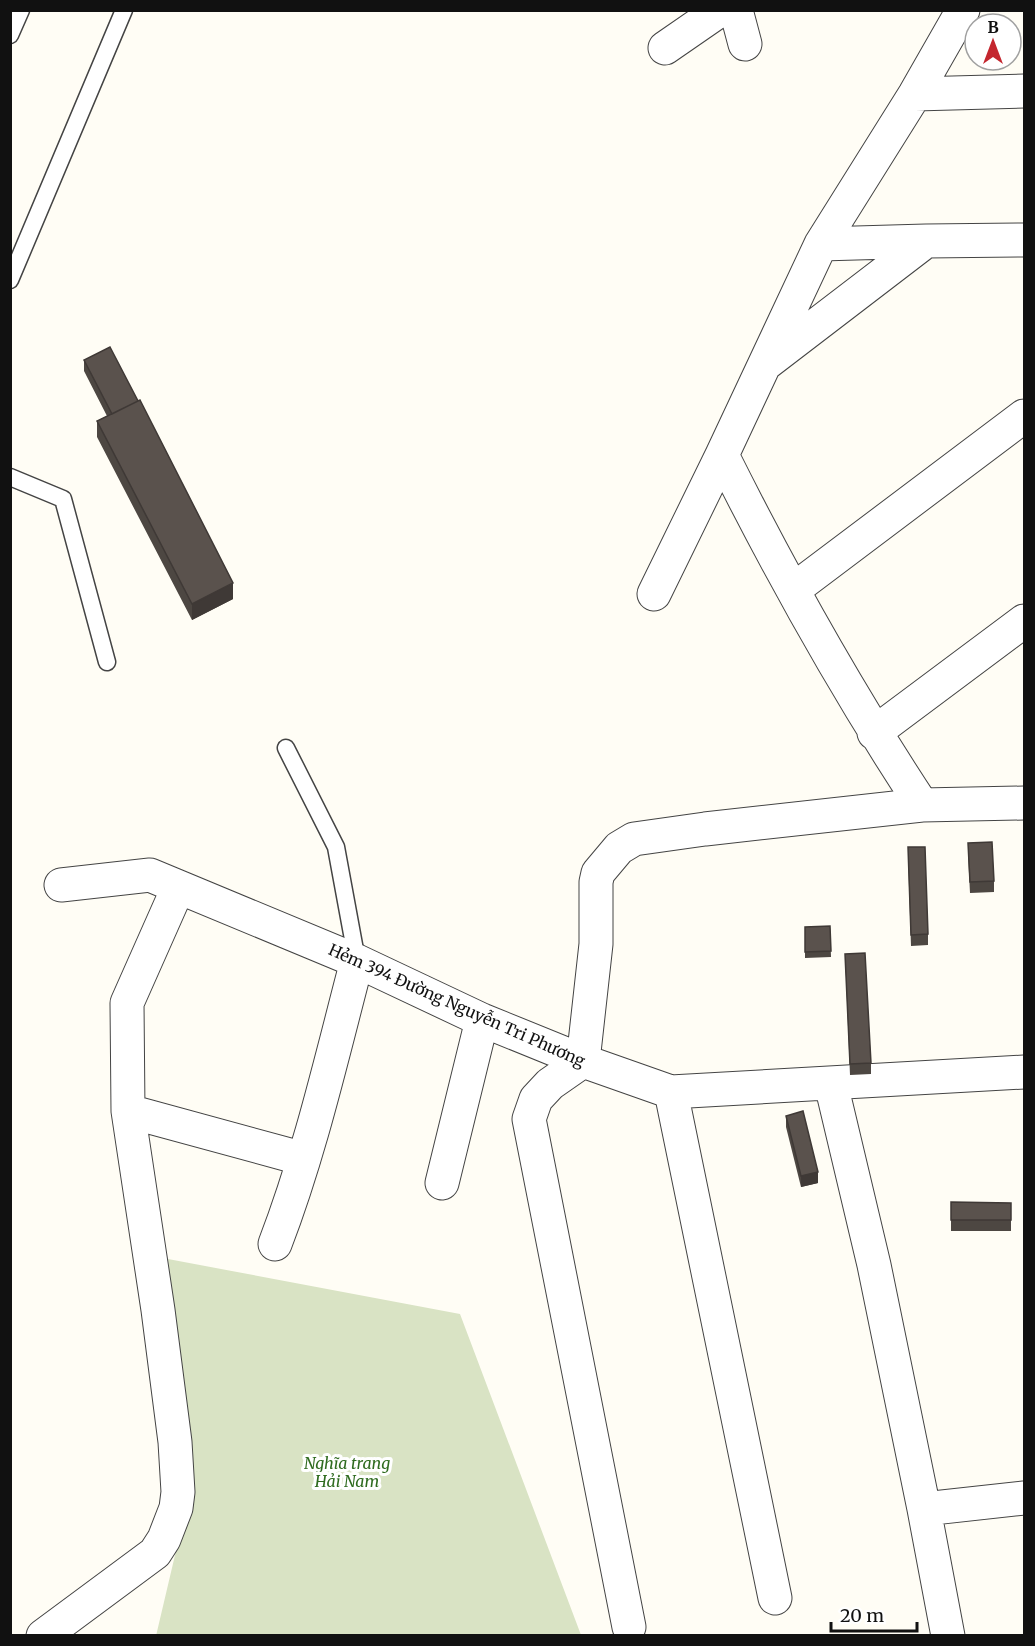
<svg xmlns="http://www.w3.org/2000/svg" width="1035" height="1646" font-family="Merriweather,serif">
  <style>
    .cemetery { fill: #d9e3c4 }
    .lines { fill: none; stroke-linecap: round; stroke-linejoin: round }
    .lane-casing { stroke: #444; stroke-width: 19 }
    .street-casing { stroke: #444; stroke-width: 35 }
    .lane { stroke: #fff; stroke-width: 16 }
    .street { stroke: #fff; stroke-width: 33 }
    .wall { fill: #4d4742 }
    .shaded-wall { fill: #3f3936 }
    .building { fill: #5a524d; stroke: #3f3936; stroke-width: 1.5 }
    .labels { text-anchor: middle; stroke-width: 6; stroke-linejoin: round; paint-order: stroke }
    .street-label { font-size: 16px; fill: #111; stroke: #fff }
    .park-label { font-size: 16px; font-style: italic; fill: #2f6b1f; stroke: #fff }
  </style>
  <rect width="100%" height="100%" fill="#fffdf5"/>
  <path class="cemetery" d="M 168,1259 L 460,1314 L 581,1635 L 156,1636 L 187,1504 Z"/>
  <g class="lines">
    <defs>
      <path id="lane" d="M 10,35 L 21,10
        M 10,280 L 124,10
        M 10,477 L 63,499 L 107,662
        M 286,748 L 336,847 L 357,961"/>
      <path id="street" d="M 736,10 L 745,44
        M 665,48 L 720,10
        M 915,94 L 1024,91
        M 821,244 L 926,241 L 1024,240
        M 768,362 L 926,241
        M 722,455 C 782,575 848,693 922,805
        M 793,590 L 1024,416
        M 654,594 L 722,455 L 821,244 L 915,94 L 963,10
        M 874,733 L 1024,621
        M 61,885 L 150,875 L 357,961 L 482,1020 L 583,1061 L 671,1092 L 1024,1072
        M 831,1084 L 874,1265 L 924,1509
        M 671,1092 L 775,1598
        M 128,1111 L 304,1159
        M 442,1183 L 482,1020
        M 275,1244 C 310,1153 332,1056 357,961
        M 629,1627 L 529,1119 L 536,1099 L 550,1084 L 583,1061 L 596,944 L 596,882 L 598,873 L 619,848 L 634,839 L 705,829 L 922,805 L 1024,803
        M 43,1636 L 155,1553 L 164,1539 L 176,1508 L 178,1492 L 175,1442 L 158,1310 L 128,1111 L 127,1003 L 178,888
        M 948,1636 L 924,1509 L 1024,1498"/>
    </defs>
    <use href="#lane" class="lane-casing"/>
    <use href="#street" class="street-casing"/>
    <use href="#lane" class="lane"/>
    <use href="#street" class="street"/>
  </g>
  <path class="wall" d="M 84,360 L 233,599 L 192,620 L 97,437 L 97,421 L 107,416 L 84,371 Z
    M 968,854 L 994,881 L 994,892 L 970,893 Z
    M 908,858 L 928,934 L 928,945 L 911,946 Z
    M 830,926 L 831,957 L 805,958 L 805,927 Z
    M 845,954 L 871,1063 L 871,1074 L 850,1075 Z
    M 786,1116 L 818,1183 L 801,1187 L 786,1127 Z
    M 951,1202 L 1011,1203 L 1011,1231 L 951,1231 Z"/>
  <path class="shaded-wall" d="M 233,583 L 233,599 L 192,620 L 192,604 Z
    M 818,1172 L 818,1183 L 801,1187 L 801,1176 Z"/>
  <path class="building" d="M 110,347 L 138,401 L 112,414 L 84,360 Z
    M 140,400 L 233,583 L 192,604 L 97,421 Z
    M 992,842 L 994,881 L 970,882 L 968,843 Z
    M 908,847 L 925,847 L 928,934 L 911,935 Z
    M 830,926 L 831,951 L 805,952 L 805,927 Z
    M 865,953 L 871,1063 L 850,1064 L 845,954 Z
    M 803,1111 L 818,1172 L 801,1176 L 786,1116 Z
    M 951,1202 L 1011,1203 L 1011,1220 L 951,1220 Z"/>
  <g class="labels">
    <g class="street-label">
      <text transform="translate(457 1005) rotate(24)" y="6">Hẻm 394 Đường Nguyễn Tri Phương</text>
    </g>
    <g class="park-label">
      <text x="347" y="1469">Nghĩa trang<tspan x="347" dy="18">Hải Nam</tspan></text>
    </g>
  </g>
  <rect width="1035" height="1646" fill="none" stroke="#111111" stroke-width="24"/>
  <g transform="translate(993 42)"><circle r="28" fill="#ffffff" stroke="#a0a0a0" stroke-width="1.5"/>
  <path d="M0-4.5L10 22L0 15L-10 22Z" fill="#c4262e"/>
  <text y="-9" font-size="16" font-weight="bold" text-anchor="middle" fill="#111111">B</text>
  </g>
  <path d="M831 1622v9h86v-9" fill="none" stroke="#111111" stroke-width="3"/>
  <text x="840" y="1622" font-size="18" fill="#111111" stroke="#ffffff" stroke-width="4.5" paint-order="stroke">20 m</text>
</svg>
